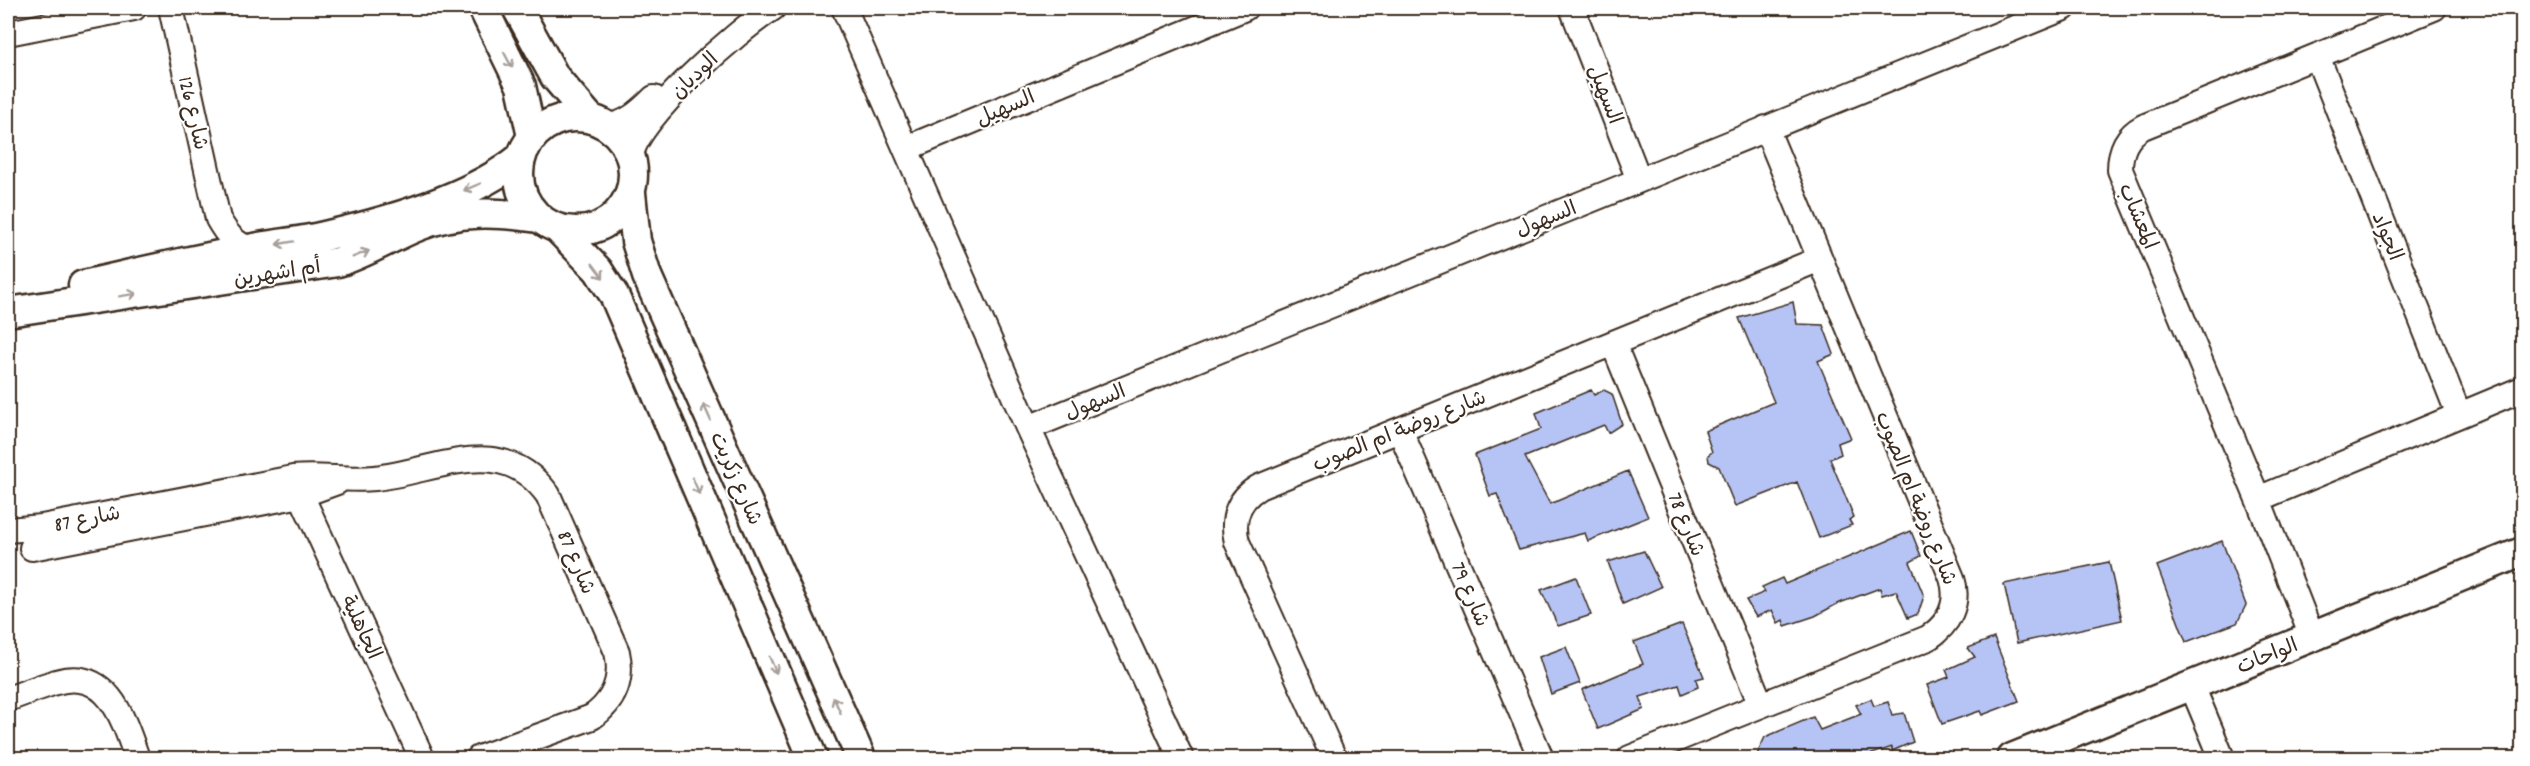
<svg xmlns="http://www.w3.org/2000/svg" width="2530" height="766" font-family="Dekko,'Playpen Sans Arabic',sans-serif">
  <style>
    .building { fill: #b6c4f5; stroke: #3b2a1e; stroke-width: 1.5 }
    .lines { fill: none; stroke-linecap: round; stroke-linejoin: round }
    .minor-casing { stroke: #3b2a1e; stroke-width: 28 }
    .tertiary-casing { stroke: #3b2a1e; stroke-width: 33 }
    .minor { stroke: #fff; stroke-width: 24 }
    .tertiary { stroke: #fff; stroke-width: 28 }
    .oneway { stroke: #a79f9a }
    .labels { text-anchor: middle; stroke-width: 4.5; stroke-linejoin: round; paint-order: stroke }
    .street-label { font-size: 21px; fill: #3b2a1e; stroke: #fff }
  </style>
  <rect width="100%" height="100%" fill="#fff"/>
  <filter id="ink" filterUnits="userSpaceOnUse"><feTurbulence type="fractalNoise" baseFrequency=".0167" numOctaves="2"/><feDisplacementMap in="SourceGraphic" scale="12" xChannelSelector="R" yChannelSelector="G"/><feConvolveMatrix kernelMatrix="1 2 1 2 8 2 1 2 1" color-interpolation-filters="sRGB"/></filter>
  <g filter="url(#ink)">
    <path class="building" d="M 1793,302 L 1797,324 L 1823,325 L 1834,354 L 1818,361 L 1851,438 L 1838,443 L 1841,454 L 1830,459 L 1854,517 L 1849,520 L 1852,525 L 1819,538 L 1797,482 L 1735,506 L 1719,467 L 1709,462 L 1708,455 L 1712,452 L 1705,431 L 1774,402 L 1739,318 Z
      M 1591,390 L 1594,395 L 1604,390 L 1612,394 L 1622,424 L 1608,433 L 1604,425 L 1525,457 L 1550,504 L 1628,471 L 1648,517 L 1588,541 L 1585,533 L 1519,550 L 1497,494 L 1490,496 L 1475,455 L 1541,429 L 1536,413 Z
      M 1911,531 L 1921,556 L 1910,562 L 1924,596 L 1918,614 L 1908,618 L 1896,591 L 1882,595 L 1880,588 L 1837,604 L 1815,616 L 1785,626 L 1783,620 L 1778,623 L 1772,610 L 1756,617 L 1746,600 L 1765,592 L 1762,587 L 1782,578 L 1785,584 Z
      M 2222,541 L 2246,605 L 2237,623 L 2186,642 L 2157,566 Z
      M 1644,551 L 1661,587 L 1623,604 L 1608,562 Z
      M 2109,562 L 2122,620 L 2017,643 L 2004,584 Z
      M 1576,577 L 1591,615 L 1558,626 L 1541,590 Z
      M 1682,624 L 1704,677 L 1696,679 L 1698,687 L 1682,694 L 1679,685 L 1640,697 L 1644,709 L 1598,729 L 1582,690 L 1643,664 L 1634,642 Z
      M 1994,638 L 2019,701 L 1982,715 L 1980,711 L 1942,724 L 1927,685 L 1949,677 L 1946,670 L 1975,657 L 1968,648 Z
      M 1566,647 L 1580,683 L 1551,694 L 1539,657 Z
      M 1871,699 L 1874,706 L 1888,702 L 1892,715 L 1904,713 L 1913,742 L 1892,751 L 1892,747 L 1858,759 L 1755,759 L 1765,737 L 1813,717 L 1820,730 L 1861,714 L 1856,705 Z"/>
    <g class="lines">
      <defs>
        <path id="minor" d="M 171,8 L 218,219 C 226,233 234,244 250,249
          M 844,8 L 1028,428 L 1181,758
          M 1572,8 L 1639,180
          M 8,33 L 134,8
          M 2317,56 L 2459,415
          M 607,126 C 626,125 641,111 654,98
          M 907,148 L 1245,8
          M 631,156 C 636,119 739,29 773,8
          M 1613,343 L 1761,705
          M 1028,428 L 2064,8
          M 1400,430 L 1541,758
          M 301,495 L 422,758
          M 2258,499 L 2522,389
          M 8,530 L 42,527 L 293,478 C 320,475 348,481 375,478 C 439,471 502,431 548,495 L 617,652 C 623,679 615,701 592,717 L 479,758
          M 32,548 L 301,495 L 337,482
          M 2312,637 L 2258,499 L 2120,170 C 2120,151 2126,136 2143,127 L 2434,8
          M 2192,686 L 2222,758
          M 8,699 C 24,693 40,687 56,682 C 109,667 124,721 137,758
          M 1334,758 L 1237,542 C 1231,518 1238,499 1259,487 L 1820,259
          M 1630,758 L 1928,638 C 1949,624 1960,603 1952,578 L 1766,128"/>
        <path id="tertiary" d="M 483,8 L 521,86 L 532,137
          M 517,8 L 555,77 L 591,119
          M519 174a57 57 0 1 1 114 0a57 57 0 1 1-114 0Z
          M 631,193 L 636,241 L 647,276 L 861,758
          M 558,229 L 598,270 L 614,295 L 813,758
          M 83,285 C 138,272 193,260 248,249 C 273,244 299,242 324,236 C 386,222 473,197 521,157
          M 8,312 L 338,262 C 367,253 391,237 419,226 C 458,210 497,212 538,218
          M 2012,758 L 2522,552"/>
      </defs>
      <use href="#minor" class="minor-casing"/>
      <use href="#tertiary" class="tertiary-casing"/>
      <use href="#minor" class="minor"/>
      <use href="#tertiary" class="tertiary"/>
    </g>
    <defs><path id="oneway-shaft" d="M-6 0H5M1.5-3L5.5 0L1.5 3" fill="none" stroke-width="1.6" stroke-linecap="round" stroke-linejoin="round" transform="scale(1.5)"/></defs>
    <g class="oneway">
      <use href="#oneway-shaft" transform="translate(508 60) rotate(62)"/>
      <use href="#oneway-shaft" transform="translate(472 187) rotate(157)"/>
      <use href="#oneway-shaft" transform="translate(285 243) rotate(170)"/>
      <use href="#oneway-shaft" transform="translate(361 254) rotate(-22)"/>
      <use href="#oneway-shaft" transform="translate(598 271) rotate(53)"/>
      <use href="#oneway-shaft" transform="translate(128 295) rotate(-9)"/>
      <use href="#oneway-shaft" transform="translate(707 412) rotate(-114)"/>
      <use href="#oneway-shaft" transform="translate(696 486) rotate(67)"/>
      <use href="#oneway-shaft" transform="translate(773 665) rotate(67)"/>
      <use href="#oneway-shaft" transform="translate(837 705) rotate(-114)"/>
    </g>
  </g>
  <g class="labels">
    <g class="street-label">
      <text transform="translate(694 75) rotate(-44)" y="7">الوديان</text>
      <text transform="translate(1606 94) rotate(69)" y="7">السهيل</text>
      <text transform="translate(1005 107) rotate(-23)" y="7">السهيل</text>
      <text transform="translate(194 113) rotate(77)" y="7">شارع 126</text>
      <text transform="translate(2139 216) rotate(67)" y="7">المعشاب</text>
      <text transform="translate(1546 218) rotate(-22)" y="7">السهول</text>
      <text transform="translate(2388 236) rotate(68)" y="7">الجواد</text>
      <text transform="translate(277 272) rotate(-9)" y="7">أم اشهرين</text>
      <text transform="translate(1095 401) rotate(-22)" y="7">السهول</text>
      <text transform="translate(1399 430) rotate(-22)" y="7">شارع روضة ام الصوب</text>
      <text transform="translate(737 478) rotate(66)" y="7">شارع زكريت</text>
      <text transform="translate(1917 498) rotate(68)" y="7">شارع روضة ام الصوب</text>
      <text transform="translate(87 518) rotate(-11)" y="7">شارع 87</text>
      <text transform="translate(1687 524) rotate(68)" y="7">شارع 78</text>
      <text transform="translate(577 562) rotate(67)" y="7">شارع 87</text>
      <text transform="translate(1471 594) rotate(67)" y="7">شارع 79</text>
      <text transform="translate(362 627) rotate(65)" y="7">الجاهلية</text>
      <text transform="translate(2267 655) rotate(-22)" y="7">الواحات</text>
    </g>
  </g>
  <rect width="2530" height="766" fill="none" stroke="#fff" stroke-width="30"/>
  <rect x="15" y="15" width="2500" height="736" fill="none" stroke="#3b2a1e" stroke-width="2" filter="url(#ink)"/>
</svg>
